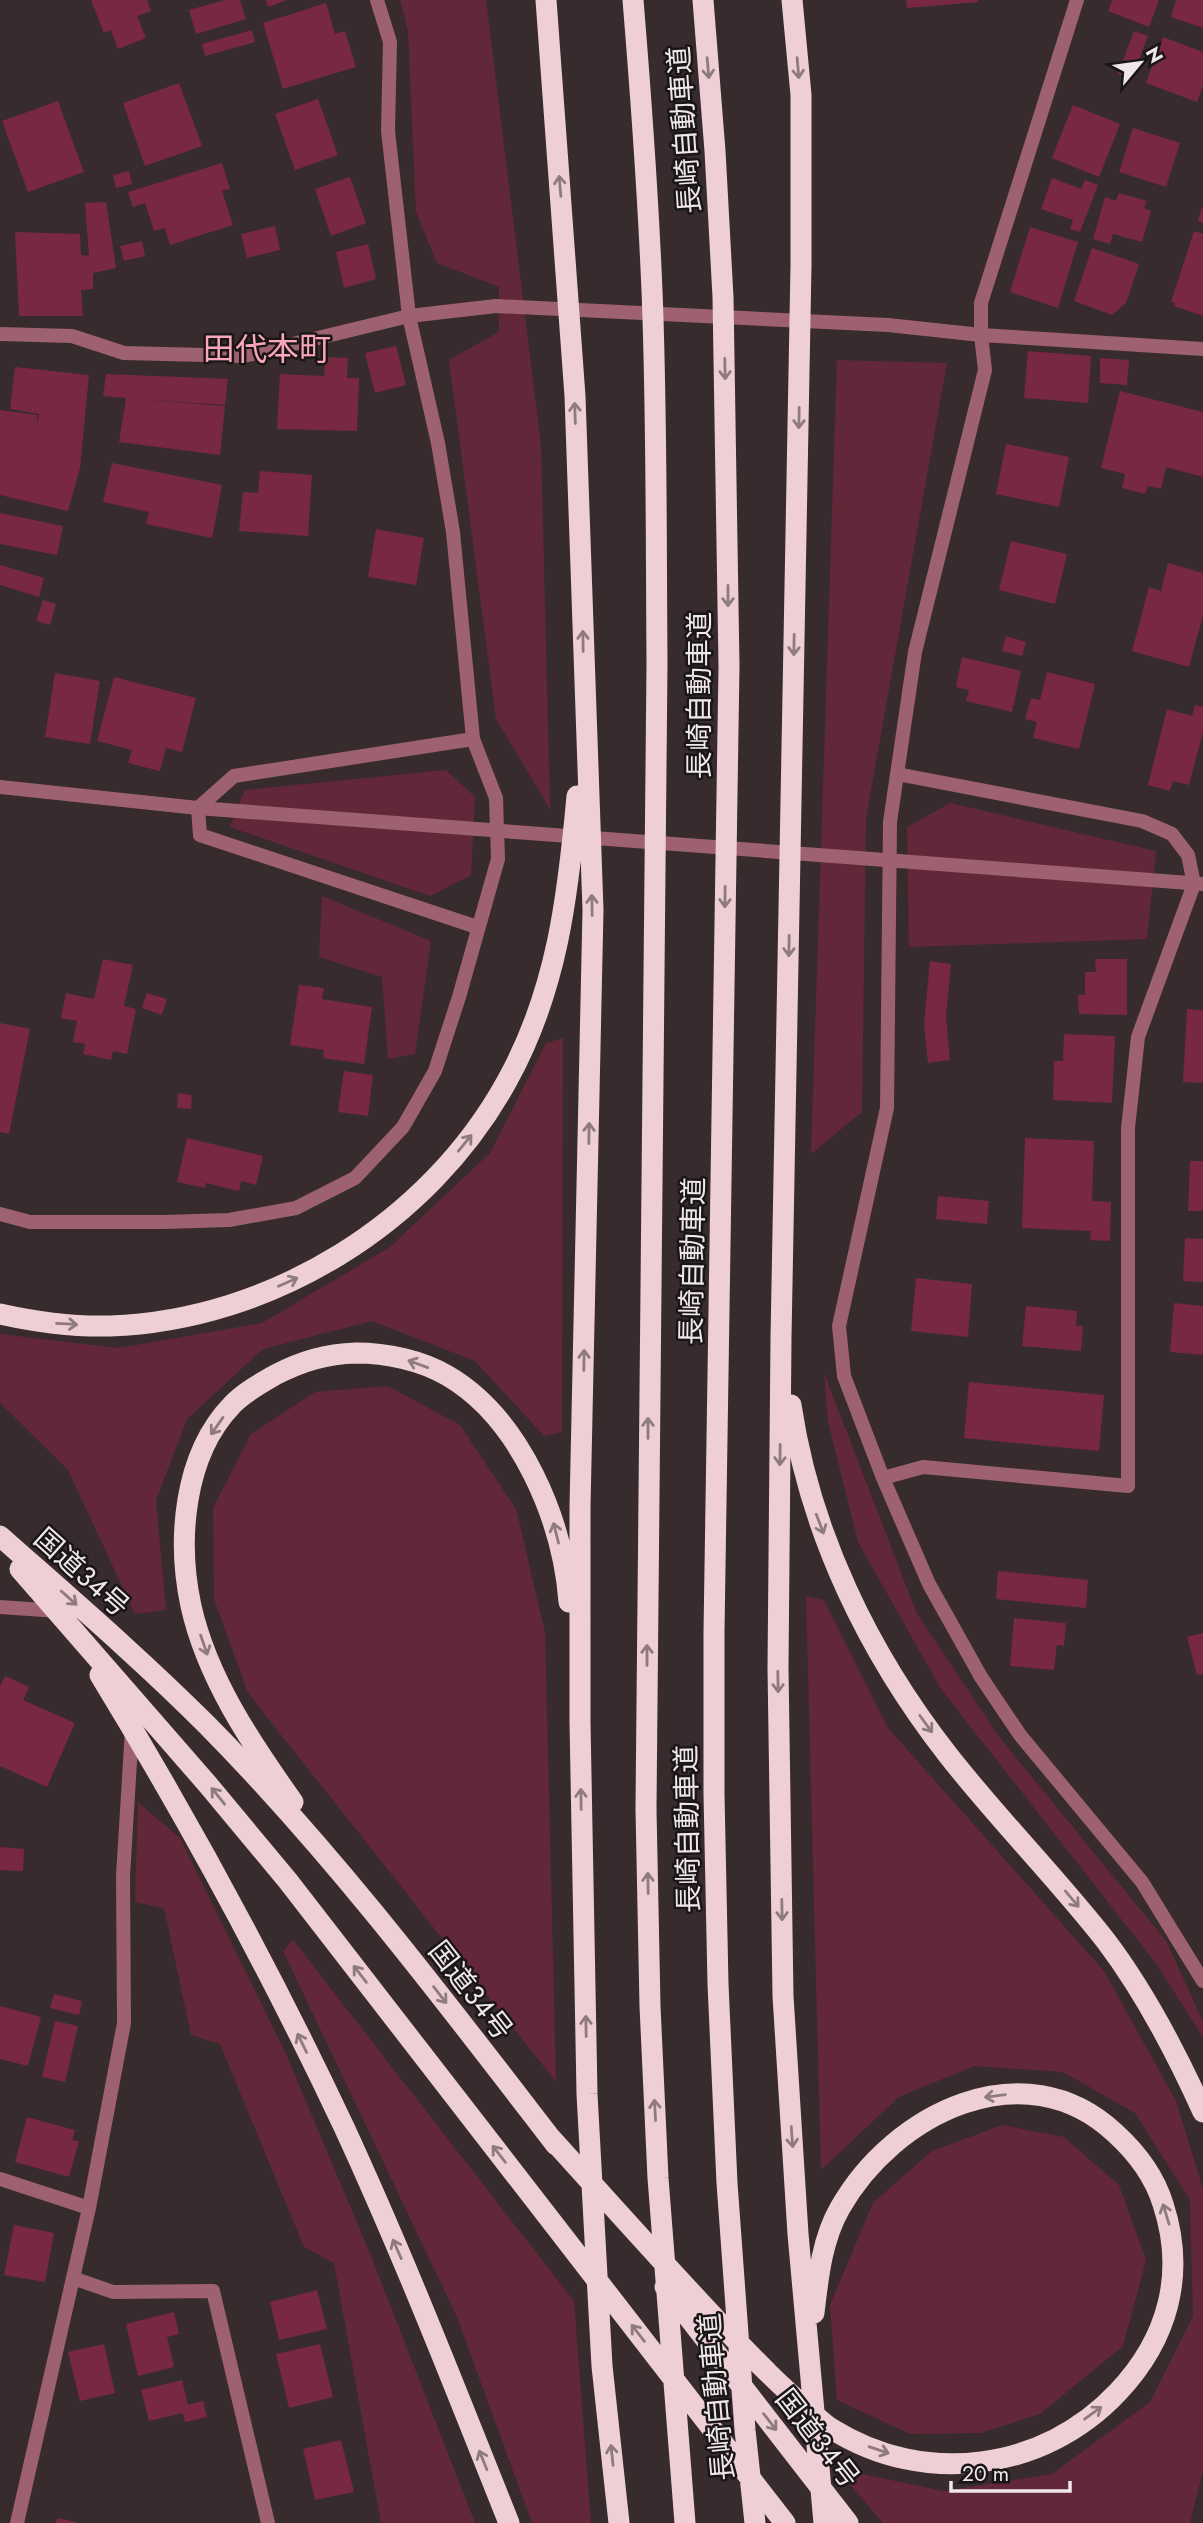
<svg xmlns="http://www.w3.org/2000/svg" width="1203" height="2523" font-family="Jost,'Noto Sans JP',sans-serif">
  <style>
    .green { fill: #622839 }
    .building { fill: #792842 }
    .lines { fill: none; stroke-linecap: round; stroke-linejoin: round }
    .street { stroke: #9d6170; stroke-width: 14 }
    .highway { stroke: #edcfd5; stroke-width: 21 }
    .oneway { stroke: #8e7b7f }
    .labels { text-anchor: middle; stroke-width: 5; stroke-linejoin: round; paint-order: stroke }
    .street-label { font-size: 28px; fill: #efe7e9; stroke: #1a1516 }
    .quarter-label { font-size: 32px; fill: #faa7bb; stroke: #1a1516 }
  </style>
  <rect width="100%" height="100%" fill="#372b2d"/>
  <path class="green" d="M 400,0 L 486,0 L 541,445 L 550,809 L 496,719 L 449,360 L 499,332 L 499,287 L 437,263 L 416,212 L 408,31 Z
    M 837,360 L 947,363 L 866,818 L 862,1112 L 811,1154 Z
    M 446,770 L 475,797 L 471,875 L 430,896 L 230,827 L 245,790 Z
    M 950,803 L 1156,851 L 1147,939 L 909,947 L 907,827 Z
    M 322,896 L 431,941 L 415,1054 L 388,1059 L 382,977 L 319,957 Z
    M 563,1038 L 562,1432 L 544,1436 L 475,1361 L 372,1321 L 263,1349 L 187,1419 L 156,1500 L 166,1610 L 135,1614 L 68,1470 L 0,1403 L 0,1334 L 119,1348 L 262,1323 L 390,1247 L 490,1153 L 546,1043 Z
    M 824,1373 L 917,1614 L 1000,1738 L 1167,1942 L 1203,2022 L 1203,2037 L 1155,1962 L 941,1689 L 858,1542 L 828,1422 Z
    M 388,1386 L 460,1425 L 516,1509 L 545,1632 L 556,2082 L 248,1693 L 214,1599 L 213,1508 L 251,1434 L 315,1392 Z
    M 806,1596 L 824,1600 L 888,1728 L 1104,1971 L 1176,2101 L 1203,2189 L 1203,2470 L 1190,2523 L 883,2523 L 837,2469 L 944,2491 L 1052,2474 L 1150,2402 L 1193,2316 L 1190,2200 L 1135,2113 L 1063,2072 L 974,2066 L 899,2097 L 821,2170 Z
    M 138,1802 L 180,1838 L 286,2054 L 371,2256 L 475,2523 L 381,2523 L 334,2263 L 304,2247 L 220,2044 L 191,2035 L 164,1908 L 135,1902 Z
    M 293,1940 L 574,2301 L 591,2523 L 532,2523 L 457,2317 L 283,1951 Z
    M 1002,2125 L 1064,2137 L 1119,2185 L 1146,2260 L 1123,2346 L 1040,2414 L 981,2433 L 910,2434 L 837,2400 L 830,2305 L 873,2203 L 932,2151 Z"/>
  <path class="building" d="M 91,0 L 147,0 L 151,11 L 137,16 L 146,38 L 118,49 L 111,30 L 104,33 Z
    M 225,0 L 240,0 L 246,19 L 196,34 L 189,10 Z
    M 266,0 L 287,0 L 268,7 Z
    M 906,0 L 978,0 L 978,2 L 907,8 Z
    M 1112,0 L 1159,0 L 1149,27 L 1108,11 Z
    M 1176,0 L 1203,0 L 1203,28 L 1171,17 Z
    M 326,3 L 335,34 L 345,31 L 356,67 L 283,89 L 263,23 Z
    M 252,30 L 255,42 L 205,56 L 202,44 Z
    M 1134,31 L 1148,36 L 1132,79 L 1118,74 Z
    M 1163,37 L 1203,52 L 1203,85 L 1197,102 L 1146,83 Z
    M 179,83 L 202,146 L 145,166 L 123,103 Z
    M 318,99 L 338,155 L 295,170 L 275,114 Z
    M 58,101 L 84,172 L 28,192 L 2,121 Z
    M 1073,105 L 1120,124 L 1099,177 L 1052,158 Z
    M 1133,128 L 1180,143 L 1166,187 L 1119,172 Z
    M 222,163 L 230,189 L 222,191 L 233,225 L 170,245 L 165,228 L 154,231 L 145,203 L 133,207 L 128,192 Z
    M 129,171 L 132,184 L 116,188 L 113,175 Z
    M 350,177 L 366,223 L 331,236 L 315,189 Z
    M 1052,178 L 1081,189 L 1085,180 L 1098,185 L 1080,232 L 1070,229 L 1073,220 L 1041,209 Z
    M 1119,193 L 1147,201 L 1144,208 L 1151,211 L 1142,242 L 1113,234 L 1110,244 L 1093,239 L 1105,197 L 1116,201 Z
    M 106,202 L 116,268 L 93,273 L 93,289 L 81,290 L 83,316 L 19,316 L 15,232 L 80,234 L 81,255 L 89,256 L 85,203 Z
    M 1202,207 L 1203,207 L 1203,223 L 1198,221 Z
    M 275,226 L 280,250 L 247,258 L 241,234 Z
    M 1030,227 L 1078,242 L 1058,308 L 1010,292 Z
    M 1194,231 L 1203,234 L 1203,316 L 1174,306 L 1175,303 L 1171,302 Z
    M 142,241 L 145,256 L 124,261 L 120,246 Z
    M 368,244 L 376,279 L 344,288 L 336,252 Z
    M 1092,248 L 1139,264 L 1126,303 L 1112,315 L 1074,301 Z
    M 396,346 L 406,385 L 375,393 L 365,353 Z
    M 1028,351 L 1091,356 L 1088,403 L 1024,398 Z
    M 325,357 L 348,358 L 347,378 L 359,378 L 357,431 L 277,429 L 280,374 L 324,376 Z
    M 1100,358 L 1129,360 L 1127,385 L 1100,383 Z
    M 15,367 L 89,375 L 80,468 L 68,511 L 0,495 L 0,410 L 37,415 L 37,424 L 39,414 L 10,409 Z
    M 106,374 L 228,379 L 225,405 L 138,399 L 225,406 L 220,455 L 119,442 L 126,398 L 103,396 Z
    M 1120,391 L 1203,412 L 1203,477 L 1166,467 L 1161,489 L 1148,486 L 1145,494 L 1122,488 L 1125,474 L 1101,468 Z
    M 1006,444 L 1069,457 L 1059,507 L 996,494 Z
    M 112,463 L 222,485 L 212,538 L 146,524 L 149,512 L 103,502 Z
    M 260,471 L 312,475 L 308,536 L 239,531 L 243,492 L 258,493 Z
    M 0,513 L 63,526 L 57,555 L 0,544 Z
    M 376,529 L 424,538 L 416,585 L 368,577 Z
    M 1011,541 L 1067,554 L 1055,604 L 999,590 Z
    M 1168,563 L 1203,573 L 1203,615 L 1189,667 L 1132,651 L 1149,587 L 1161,591 Z
    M 0,565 L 44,578 L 39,597 L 0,585 Z
    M 43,600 L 56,604 L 50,625 L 36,621 Z
    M 1006,636 L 1026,642 L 1022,656 L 1002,651 Z
    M 962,657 L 1021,671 L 1012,712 L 966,701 L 969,690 L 956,687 Z
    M 1047,672 L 1095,684 L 1079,749 L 1033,738 L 1037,722 L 1025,719 L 1031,698 L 1040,700 Z
    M 55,673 L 100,681 L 90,744 L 45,737 Z
    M 114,677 L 196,698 L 182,752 L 166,748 L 160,771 L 128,763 L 132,750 L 97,741 Z
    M 1195,705 L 1203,707 L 1203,732 L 1189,785 L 1173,781 L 1170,791 L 1148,785 L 1167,709 L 1192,716 Z
    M 103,959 L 133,965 L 124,1006 L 136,1009 L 127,1054 L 113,1051 L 111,1060 L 83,1054 L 85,1044 L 73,1042 L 77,1021 L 61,1018 L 66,993 L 94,999 Z
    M 1095,959 L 1127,959 L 1127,1015 L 1079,1014 L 1078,995 L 1085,995 L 1085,972 L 1096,972 Z
    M 930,961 L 951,964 L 946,1016 L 950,1060 L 928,1063 L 924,1023 Z
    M 299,985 L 324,988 L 322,999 L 372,1007 L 364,1064 L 323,1058 L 324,1050 L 290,1045 Z
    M 147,993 L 167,999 L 162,1015 L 142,1008 Z
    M 1187,1009 L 1203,1010 L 1203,1083 L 1183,1082 Z
    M 0,1023 L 30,1029 L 9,1134 L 0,1132 Z
    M 1064,1034 L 1115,1036 L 1112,1103 L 1053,1100 L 1054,1061 L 1063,1061 Z
    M 344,1071 L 373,1075 L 368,1116 L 338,1112 Z
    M 178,1093 L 192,1095 L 191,1109 L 177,1108 Z
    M 187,1138 L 263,1156 L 256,1185 L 241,1181 L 239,1191 L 206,1183 L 205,1188 L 177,1182 Z
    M 1025,1138 L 1094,1141 L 1092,1201 L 1111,1202 L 1110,1241 L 1090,1240 L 1091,1231 L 1022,1228 Z
    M 1190,1161 L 1203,1161 L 1203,1211 L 1188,1211 Z
    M 938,1196 L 989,1201 L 987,1224 L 936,1219 Z
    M 1185,1238 L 1203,1239 L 1203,1282 L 1183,1281 Z
    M 916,1278 L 972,1284 L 968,1337 L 911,1331 Z
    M 1174,1303 L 1203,1306 L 1203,1355 L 1170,1352 Z
    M 1026,1306 L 1077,1311 L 1076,1326 L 1083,1326 L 1081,1351 L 1022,1346 Z
    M 969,1382 L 1104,1395 L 1099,1451 L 964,1438 Z
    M 998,1571 L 1088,1580 L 1086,1608 L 996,1599 Z
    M 1014,1618 L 1066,1623 L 1064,1646 L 1057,1645 L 1054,1670 L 1010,1666 Z
    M 1203,1633 L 1203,1674 L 1197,1675 L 1187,1637 Z
    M 5,1676 L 29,1687 L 23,1700 L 75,1723 L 47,1787 L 0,1766 L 0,1686 Z
    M 0,1847 L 24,1849 L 23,1871 L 0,1870 Z
    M 54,1994 L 82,2001 L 79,2015 L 50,2008 Z
    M 0,2006 L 41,2017 L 28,2066 L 0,2059 Z
    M 55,2021 L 78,2026 L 65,2082 L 42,2077 Z
    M 27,2117 L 75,2130 L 72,2140 L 79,2141 L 69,2177 L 15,2162 Z
    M 14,2225 L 54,2233 L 45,2282 L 4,2275 Z
    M 317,2290 L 327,2329 L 279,2340 L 270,2302 Z
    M 174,2312 L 179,2334 L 167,2337 L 174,2367 L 138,2376 L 126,2324 Z
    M 104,2344 L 115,2393 L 80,2401 L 68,2352 Z
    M 320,2344 L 333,2397 L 289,2408 L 276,2354 Z
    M 182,2380 L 188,2405 L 203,2401 L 207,2417 L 185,2422 L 183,2413 L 149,2421 L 141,2390 Z
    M 341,2440 L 354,2492 L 315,2500 L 303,2449 Z
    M 57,2518 L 76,2522 L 76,2523 L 56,2523 Z"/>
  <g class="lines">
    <path class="street" d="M 1077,0 L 981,303 L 981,335 L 985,370 L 915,652 L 890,822 L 887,1108 L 839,1326 L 844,1376 L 883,1478 L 929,1584 L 981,1677 L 1020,1735 L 1142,1882 L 1203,1981
      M 0,334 L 72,336 L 124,353 L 244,356 L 409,316 L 496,306 L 888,325 L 981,335 L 1203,349
      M 473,739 L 234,776 L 198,808 L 200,835 L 477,927
      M 0,787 L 198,808 L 1203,884
      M 0,1214 L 30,1222 L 165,1222 L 229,1220 L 296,1208 L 355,1178 L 403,1127 L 435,1071 L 459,997 L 498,859 L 496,798 L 473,739 L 453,532 L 438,443 L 409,316 L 388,131 L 390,42 L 377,0
      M 883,1478 L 923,1467 L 1128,1486 L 1128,1128 L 1138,1037 L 1194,884 L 1188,855 L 1172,834 L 1142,821 L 897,774
      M 0,1607 L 58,1611
      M 0,2179 L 89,2208
      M 73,2278 L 113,2292 L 213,2291 L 268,2523
      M 17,2523 L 89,2208 L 124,2023 L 123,1876 L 132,1729"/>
    <path class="highway" d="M 546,0 L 575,396 L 593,910 L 580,1507 L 580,1722 L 587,2094 L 602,2366 L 619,2523
      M 633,0 C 641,97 648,194 652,291 C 657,415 656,539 657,663 L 646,1809 L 650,2006 L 658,2178 L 685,2523
      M 703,0 L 715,151 L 723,297 L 729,666 L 714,1632 L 714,1794 L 718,1984 L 727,2183 L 745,2430 L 755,2523
      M 792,0 L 801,95 L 801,265 L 781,1338 L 778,1668 L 783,1996 L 798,2234 L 824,2523
      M 0,1314 C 36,1322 73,1327 110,1326 C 272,1320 429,1223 507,1081 C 557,991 568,896 577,796
      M 791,1405 C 810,1533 869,1654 948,1755 C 998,1819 1056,1877 1106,1941 C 1146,1994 1176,2052 1203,2112
      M 0,1536 C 70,1598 141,1659 207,1725 C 335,1855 445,2001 556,2145
      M 20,1569 L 209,1786 L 288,1881 L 785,2523
      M 100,1675 C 189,1821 271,1972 344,2127 C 404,2257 456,2390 509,2523
      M 293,1802 C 251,1743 207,1678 191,1606 C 177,1541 183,1456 232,1405 C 243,1393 261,1383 275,1375 C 302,1361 326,1354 356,1353 C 386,1353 421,1360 448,1376 C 521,1419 563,1521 569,1602
      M 549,2136 C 609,2202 669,2270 731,2335 C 756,2361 781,2387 809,2410 C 817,2417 824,2424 832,2429 C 924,2487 1044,2471 1118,2392 C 1168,2339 1186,2274 1163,2204 C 1154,2175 1137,2153 1115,2133 C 1024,2048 893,2114 840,2208 C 822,2239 818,2278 814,2313
      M 665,2287 L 848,2523"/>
  </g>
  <defs><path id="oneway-shaft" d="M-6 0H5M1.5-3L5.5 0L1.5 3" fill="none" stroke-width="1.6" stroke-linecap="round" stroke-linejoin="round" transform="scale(1.75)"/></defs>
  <g class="oneway">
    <use href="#oneway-shaft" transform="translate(708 68) rotate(85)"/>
    <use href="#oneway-shaft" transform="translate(798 68) rotate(85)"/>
    <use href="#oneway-shaft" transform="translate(560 186) rotate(-95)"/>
    <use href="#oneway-shaft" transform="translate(725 369) rotate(89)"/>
    <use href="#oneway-shaft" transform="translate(575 413) rotate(-92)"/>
    <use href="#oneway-shaft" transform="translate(799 418) rotate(91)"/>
    <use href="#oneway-shaft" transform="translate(728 596) rotate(90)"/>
    <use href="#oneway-shaft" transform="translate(583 641) rotate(-91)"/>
    <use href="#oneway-shaft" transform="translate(794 645) rotate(91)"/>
    <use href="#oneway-shaft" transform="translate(725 897) rotate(91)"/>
    <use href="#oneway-shaft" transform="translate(592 905) rotate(-91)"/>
    <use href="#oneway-shaft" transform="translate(789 946) rotate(91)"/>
    <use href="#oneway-shaft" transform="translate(589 1133) rotate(-89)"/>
    <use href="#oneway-shaft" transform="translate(465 1143) rotate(-51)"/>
    <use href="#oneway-shaft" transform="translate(288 1282) rotate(-24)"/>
    <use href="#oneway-shaft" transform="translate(67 1324) rotate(3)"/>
    <use href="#oneway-shaft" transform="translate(584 1360) rotate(-89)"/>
    <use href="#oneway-shaft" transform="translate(418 1364) rotate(-160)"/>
    <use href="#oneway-shaft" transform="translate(217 1426) rotate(125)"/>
    <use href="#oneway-shaft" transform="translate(648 1428) rotate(-90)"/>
    <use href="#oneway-shaft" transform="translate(780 1455) rotate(91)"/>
    <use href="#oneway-shaft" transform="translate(820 1524) rotate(69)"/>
    <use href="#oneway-shaft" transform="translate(556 1533) rotate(-104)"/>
    <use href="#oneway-shaft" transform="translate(69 1598) rotate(42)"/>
    <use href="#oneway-shaft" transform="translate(204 1645) rotate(71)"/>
    <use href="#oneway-shaft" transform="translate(647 1655) rotate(-90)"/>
    <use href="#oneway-shaft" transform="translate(778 1682) rotate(89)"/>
    <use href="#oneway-shaft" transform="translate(926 1724) rotate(54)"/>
    <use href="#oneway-shaft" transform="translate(218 1796) rotate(-129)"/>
    <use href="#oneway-shaft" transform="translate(581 1799) rotate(-91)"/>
    <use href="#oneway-shaft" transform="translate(648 1883) rotate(-91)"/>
    <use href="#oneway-shaft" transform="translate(1072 1899) rotate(50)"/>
    <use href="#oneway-shaft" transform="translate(782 1910) rotate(89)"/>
    <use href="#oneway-shaft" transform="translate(360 1974) rotate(-128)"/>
    <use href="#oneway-shaft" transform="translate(440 1995) rotate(52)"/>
    <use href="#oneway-shaft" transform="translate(586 2026) rotate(-91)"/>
    <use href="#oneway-shaft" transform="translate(302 2043) rotate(-116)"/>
    <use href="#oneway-shaft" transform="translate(995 2096) rotate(172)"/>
    <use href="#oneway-shaft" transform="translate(655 2110) rotate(-93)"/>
    <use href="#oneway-shaft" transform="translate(792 2137) rotate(86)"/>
    <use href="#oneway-shaft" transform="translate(499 2154) rotate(-128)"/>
    <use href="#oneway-shaft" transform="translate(1166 2214) rotate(-107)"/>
    <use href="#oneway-shaft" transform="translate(397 2249) rotate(-114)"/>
    <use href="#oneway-shaft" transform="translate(638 2333) rotate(-128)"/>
    <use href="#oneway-shaft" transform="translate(1093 2413) rotate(-36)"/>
    <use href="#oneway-shaft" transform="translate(770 2422) rotate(52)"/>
    <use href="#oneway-shaft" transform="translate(879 2450) rotate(19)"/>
    <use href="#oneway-shaft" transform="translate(612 2455) rotate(-96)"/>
    <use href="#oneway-shaft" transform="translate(483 2460) rotate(-112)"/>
  </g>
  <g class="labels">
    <g class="street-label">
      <text transform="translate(684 130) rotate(-94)" y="10">長崎自動車道</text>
      <text transform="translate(699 695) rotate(-90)" y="10">長崎自動車道</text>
      <text transform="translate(692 1261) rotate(-89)" y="10">長崎自動車道</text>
      <text transform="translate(82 1572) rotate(42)" y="10">国道34号</text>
      <text transform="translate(687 1829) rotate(-91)" y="10">長崎自動車道</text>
      <text transform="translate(471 1990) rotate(52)" y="10">国道34号</text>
      <text transform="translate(716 2397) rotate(-95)" y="10">長崎自動車道</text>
      <text transform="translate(818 2438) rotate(52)" y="10">国道34号</text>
    </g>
    <g class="quarter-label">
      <text x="267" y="360">田代本町</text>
    </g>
  </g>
  <g transform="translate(1140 63) rotate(61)" stroke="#1a1516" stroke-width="5" paint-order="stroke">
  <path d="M0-5L12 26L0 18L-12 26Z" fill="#efe7e9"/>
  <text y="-10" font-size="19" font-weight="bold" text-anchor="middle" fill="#efe7e9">N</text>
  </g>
  <path d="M951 2481v10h119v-10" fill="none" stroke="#efe7e9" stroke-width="3.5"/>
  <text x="962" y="2481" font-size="21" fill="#efe7e9" stroke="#1a1516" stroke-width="5" paint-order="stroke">20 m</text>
</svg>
